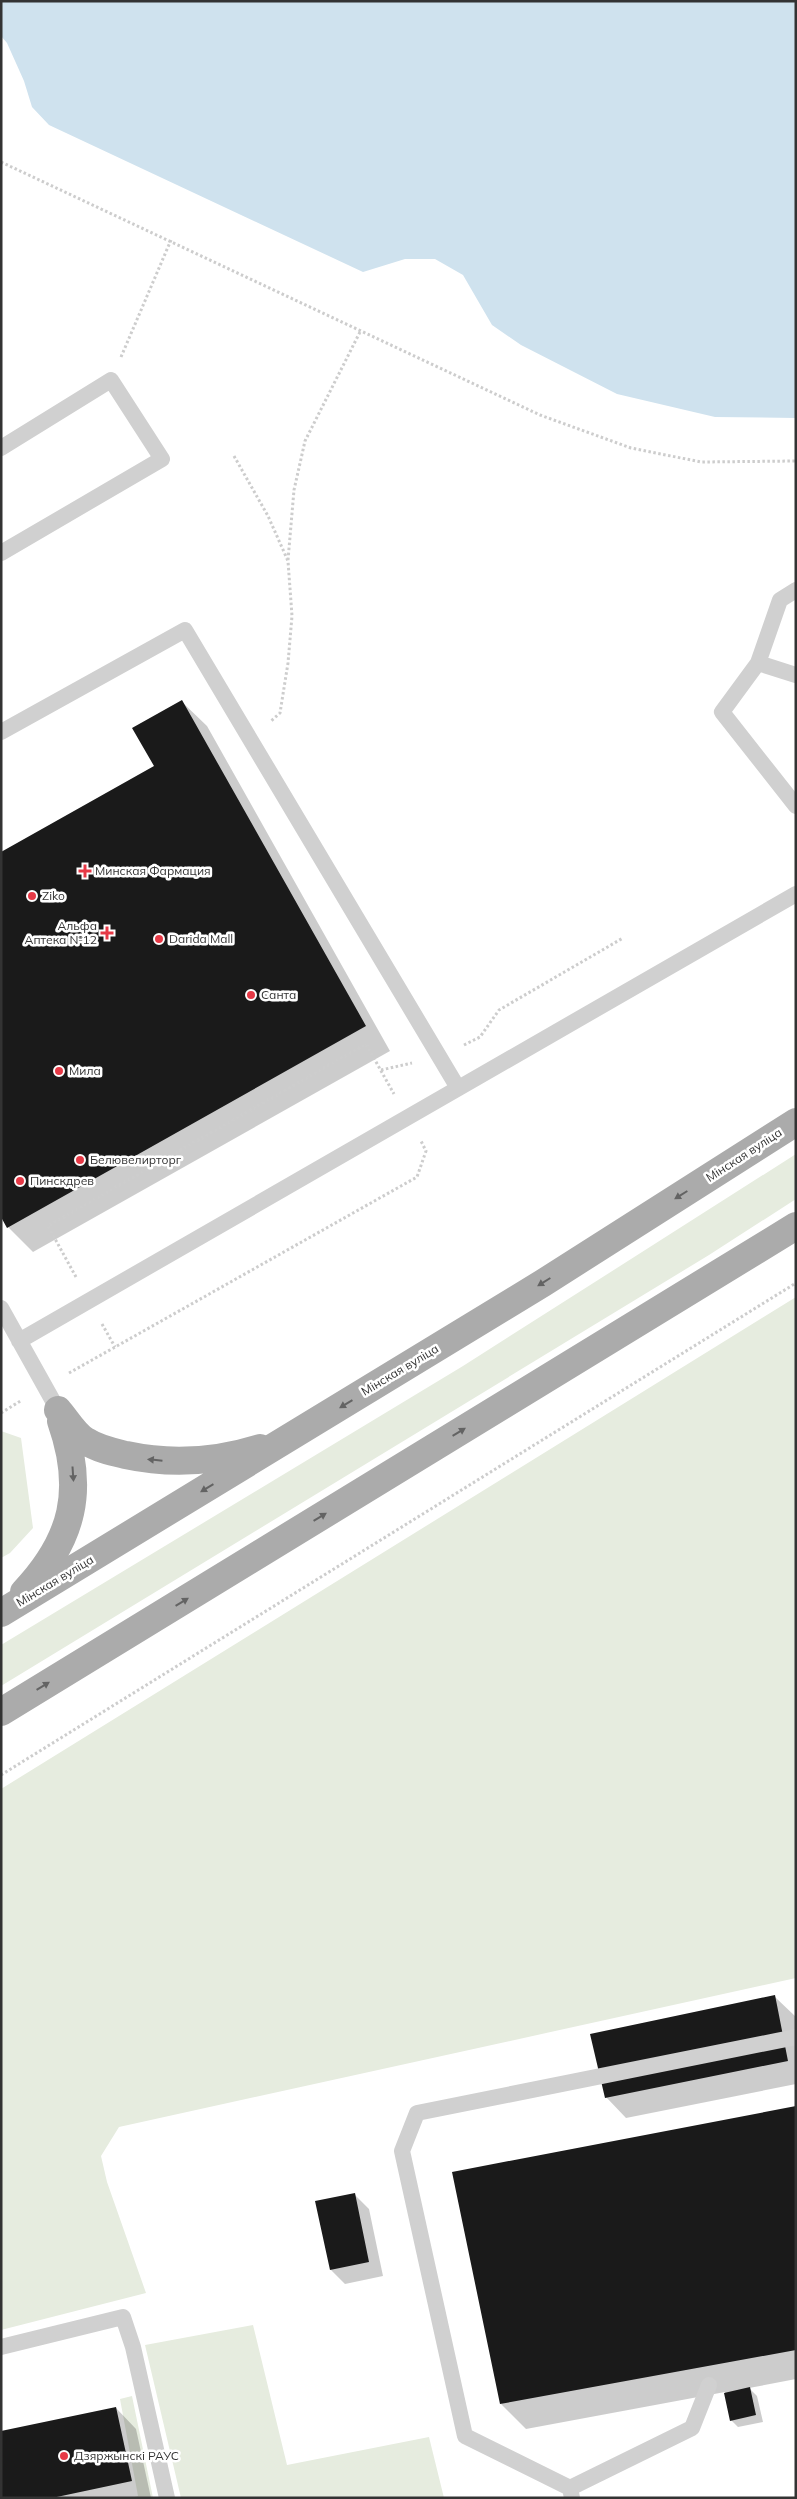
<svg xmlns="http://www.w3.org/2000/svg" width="797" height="2499" font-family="Mulish,sans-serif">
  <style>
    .green { fill: #e6ecdf }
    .water { fill: #cfe2ee }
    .shadow { fill: #0003 }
    .building { fill: #1a1a1a }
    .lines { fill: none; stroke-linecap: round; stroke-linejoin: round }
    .path { stroke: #cdcdcd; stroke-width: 3; stroke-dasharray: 2.5 2.5; stroke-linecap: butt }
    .lane { stroke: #d0d0d0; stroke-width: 16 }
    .primary { stroke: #ababab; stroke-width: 28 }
    .oneway { fill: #636363 }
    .poi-dot { fill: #e63946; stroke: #fff; stroke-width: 2 }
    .labels { text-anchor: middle; stroke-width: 5; stroke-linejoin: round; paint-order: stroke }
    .poi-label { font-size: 12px; fill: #333; stroke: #fff; text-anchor: start }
    .street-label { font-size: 12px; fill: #333; stroke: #fff }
  </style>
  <rect width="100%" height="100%" fill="#fff"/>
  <path class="green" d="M 796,1154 L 796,1199 L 709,1255 L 1,1686 L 1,1645 L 463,1366 Z
    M 796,1297 L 796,1978 L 119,2127 L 101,2156 L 107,2182 L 146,2293 L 1,2330 L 1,1789 Z
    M 1,1431 L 21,1438 L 33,1528 L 10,1553 L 1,1558 Z
    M 253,2325 L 287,2465 L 429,2437 L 444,2498 L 181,2498 L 145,2345 Z
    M 132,2396 L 153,2498 L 131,2498 L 138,2496 L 120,2399 Z"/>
  <path class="water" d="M 1,1 L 796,1 L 796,418 L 715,417 L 617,394 L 521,345 L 492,325 L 463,275 L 435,259 L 405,259 L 363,272 L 49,125 L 32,107 L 24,81 L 7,43 L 1,36 Z"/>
  <path class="shadow" d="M 181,701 L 207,726 L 390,1051 L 33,1252 L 8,1227 L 155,766 Z
    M 775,1997 L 796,2017 L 796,2084 L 626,2118 L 606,2097 Z
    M 796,2107 L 796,2379 L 749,2388 L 757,2396 L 763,2422 L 738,2427 L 731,2420 L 725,2392 L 526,2429 L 501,2404 Z
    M 355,2195 L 369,2209 L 383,2276 L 345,2284 L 331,2270 Z
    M 116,2408 L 136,2429 L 151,2498 L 1,2498 Z"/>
  <path class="building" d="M 182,700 L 366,1026 L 7,1228 L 1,1217 L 1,852 L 154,766 L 132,728 Z
    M 775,1995 L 788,2061 L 605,2098 L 590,2034 Z
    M 796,2106 L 796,2350 L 500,2404 L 452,2172 Z
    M 355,2193 L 369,2262 L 330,2270 L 315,2201 Z
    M 750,2387 L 756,2415 L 730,2421 L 724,2393 Z
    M 116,2407 L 132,2481 L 52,2498 L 1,2498 L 1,2431 Z"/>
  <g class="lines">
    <path class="path" d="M 1,162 L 540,415 L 631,448 L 701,462 L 796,461
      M 121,357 L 171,240
      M 234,456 L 268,516 L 288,561 L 292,616 L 288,663 L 280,713 L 271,721
      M 288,560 L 294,490 L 305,441 L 361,330
      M 464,1045 L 480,1037 L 499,1010 L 623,938
      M 381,1070 L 412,1063
      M 76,1277 L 48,1226 L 366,1044 L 394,1094
      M 102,1324 L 115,1347
      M 69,1373 L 417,1177 L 426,1151 L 421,1141
      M 1,1413 L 22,1400
      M 1,1775 L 796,1283"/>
    <path class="lane" d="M 1,448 L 111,380 L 162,459 L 1,553
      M 796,590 L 780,600 L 758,663 L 722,712 L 796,806
      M 758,663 L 796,675
      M 1,732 L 185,630 L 458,1088
      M 1,1308 L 58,1410
      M 19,1341 L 796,894
      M 1,2347 L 123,2317 L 133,2347 L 167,2498
      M 570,2488 L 692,2428 L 709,2385
      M 572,2498 L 570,2488 L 465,2436 L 402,2151 L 417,2113 L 796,2037"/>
    <path class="primary" d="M 58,1410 C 66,1419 75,1435 86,1441 C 98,1449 113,1452 126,1455 C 172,1465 215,1462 260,1448
      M 24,1592 C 74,1539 85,1489 61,1421
      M 1,1613 L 543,1283 L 796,1122
      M 1,1712 L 796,1226"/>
  </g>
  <defs><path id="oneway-solid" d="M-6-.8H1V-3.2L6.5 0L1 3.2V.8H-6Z" transform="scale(1.25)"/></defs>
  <g class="oneway">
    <use href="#oneway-solid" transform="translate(681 1195) rotate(148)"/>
    <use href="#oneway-solid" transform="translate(544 1282) rotate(148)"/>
    <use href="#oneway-solid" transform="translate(346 1404) rotate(149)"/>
    <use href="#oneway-solid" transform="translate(459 1432) rotate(-31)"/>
    <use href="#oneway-solid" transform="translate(155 1460) rotate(-174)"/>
    <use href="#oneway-solid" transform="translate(73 1474) rotate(86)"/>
    <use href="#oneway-solid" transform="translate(207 1488) rotate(149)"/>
    <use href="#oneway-solid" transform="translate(320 1517) rotate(-31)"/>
    <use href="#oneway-solid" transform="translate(182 1602) rotate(-31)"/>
    <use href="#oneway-solid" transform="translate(43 1686) rotate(-31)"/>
  </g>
  <g class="poi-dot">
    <path d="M82.5 863.5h5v5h5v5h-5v5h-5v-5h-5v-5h5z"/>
    <circle cx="32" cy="896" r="5"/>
    <path d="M104.5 925.5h5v5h5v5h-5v5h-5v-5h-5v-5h5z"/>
    <circle cx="159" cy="939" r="5"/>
    <circle cx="251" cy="995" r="5"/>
    <circle cx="59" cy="1071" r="5"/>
    <circle cx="80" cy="1160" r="5"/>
    <circle cx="20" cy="1181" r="5"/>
    <circle cx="64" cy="2456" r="5"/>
  </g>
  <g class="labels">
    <g class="poi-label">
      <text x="95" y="875">Минская Фармация</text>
      <text x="42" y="900">Ziko</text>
      <text x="97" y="930" text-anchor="end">Альфа<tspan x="97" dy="14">Аптека №12</tspan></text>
      <text x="169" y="943">Darida Mall</text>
      <text x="261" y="999">Санта</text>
      <text x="69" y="1075">Мила</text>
      <text x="90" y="1164">Белювелирторг</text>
      <text x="30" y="1185">Пинскдрев</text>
      <text x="74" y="2460">Дзяржынскі РАУС</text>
    </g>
    <g class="street-label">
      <text transform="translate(744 1155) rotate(-33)" y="4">Мінская вуліца</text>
      <text transform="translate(400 1370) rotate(-31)" y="4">Мінская вуліца</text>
      <text transform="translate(55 1581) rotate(-31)" y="4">Мінская вуліца</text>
    </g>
  </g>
  <rect width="797" height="2499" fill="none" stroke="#333333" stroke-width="5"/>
</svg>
